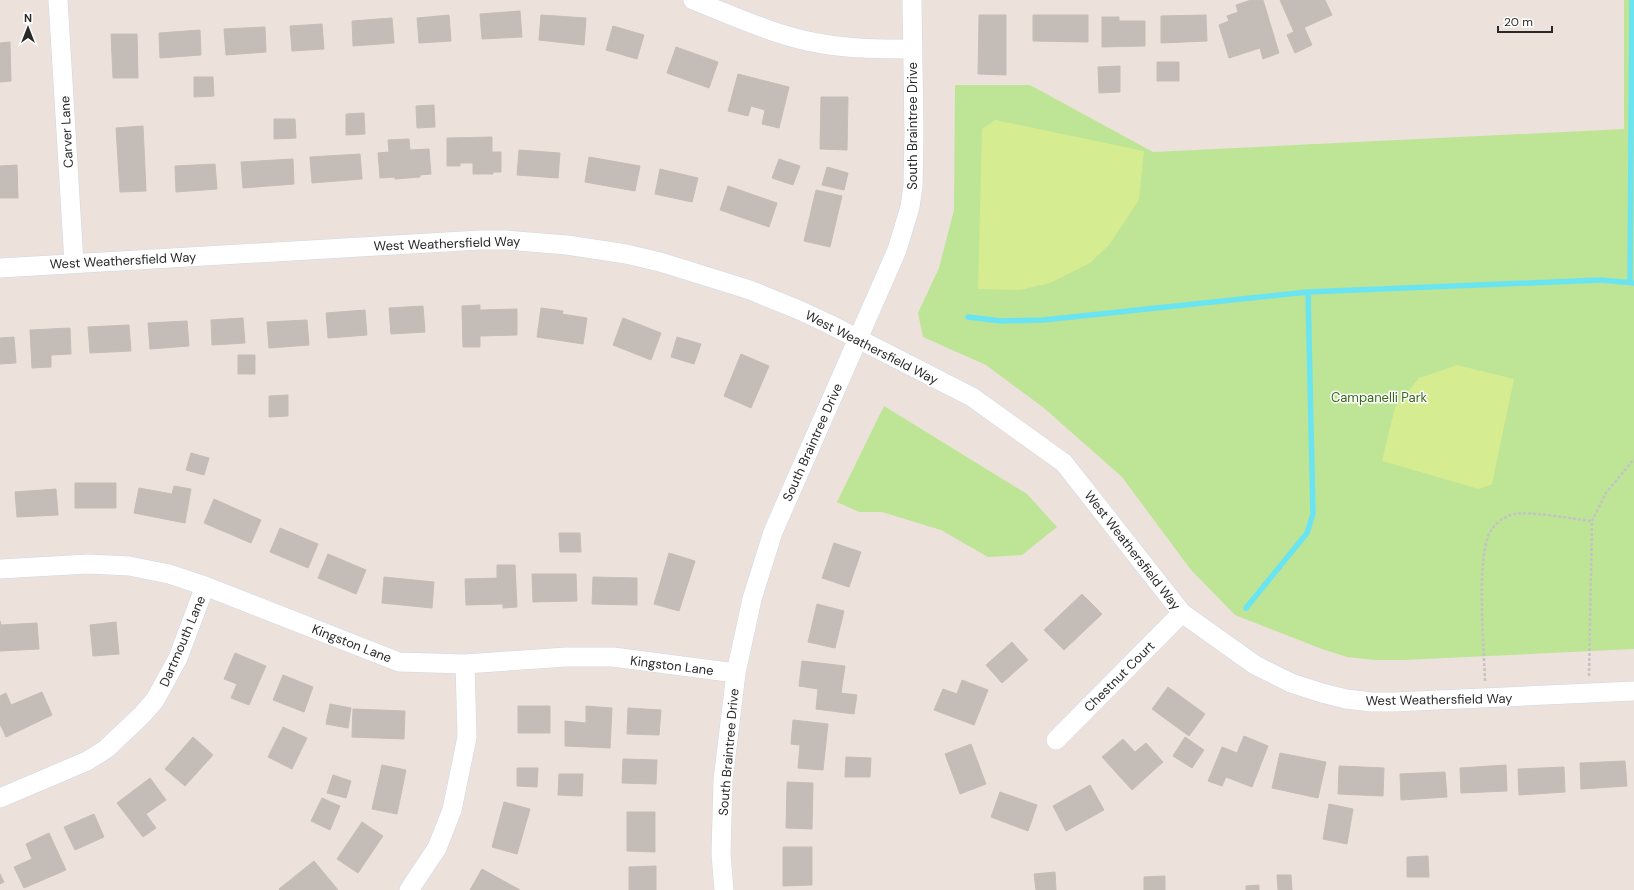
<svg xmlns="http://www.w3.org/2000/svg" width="1634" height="890" font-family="'DM Sans',sans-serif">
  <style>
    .green { fill: #bee496 }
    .pitch { fill: #d5ec91 }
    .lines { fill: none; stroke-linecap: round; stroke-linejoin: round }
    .stream { stroke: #6be4f1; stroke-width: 5.5 }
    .building { fill: #c4bcb7; stroke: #c7bdb4 }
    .minor-casing { stroke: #d0d7e3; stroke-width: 20 }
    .path { stroke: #c3c3c3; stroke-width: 2.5; stroke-dasharray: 3 2; stroke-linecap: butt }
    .minor { stroke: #fff; stroke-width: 19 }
    .labels { text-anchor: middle; stroke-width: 3; stroke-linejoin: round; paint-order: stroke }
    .street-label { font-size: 13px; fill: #292929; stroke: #fff }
    .park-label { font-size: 13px; fill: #366818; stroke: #fff }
  </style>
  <rect width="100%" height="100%" fill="#ece2db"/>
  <path class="green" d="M 1624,0 L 1634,0 L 1634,649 L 1403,660 L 1374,660 L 1347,657 L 1322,649 L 1235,615 L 1191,570 L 1122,477 L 1044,408 L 986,365 L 923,337 L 918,313 L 939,268 L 954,210 L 955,85 L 1030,85 L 1153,152 L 1624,129 Z
    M 884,406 L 1027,494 L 1057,527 L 1022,555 L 988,557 L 941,530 L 882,512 L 859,512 L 837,502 Z"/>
  <path class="pitch" d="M 995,120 L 1144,151 L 1139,200 L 1110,244 L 1090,263 L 1050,283 L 1020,290 L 978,289 L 982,129 Z
    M 1457,365 L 1514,379 L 1492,484 L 1479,489 L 1382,461 L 1395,407 L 1419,378 Z"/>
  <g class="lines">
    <path class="stream" d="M 1630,282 L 1632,0
      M 968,317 L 1001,321 L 1043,320 L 1308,292 L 1601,280 L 1634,283
      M 1246,608 L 1307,533 L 1313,514 L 1308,292"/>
  </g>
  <path class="building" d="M 1251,0 L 1263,0 L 1279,53 L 1263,59 L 1260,48 L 1229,58 L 1219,25 L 1229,21 L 1227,16 L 1238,12 L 1236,5 Z
    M 1280,0 L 1325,0 L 1332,15 L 1294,32 Z
    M 520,11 L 522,37 L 482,39 L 480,14 Z
    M 449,15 L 451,41 L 419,43 L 417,18 Z
    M 541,15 L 586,18 L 584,45 L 539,40 Z
    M 979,15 L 1006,15 L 1006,75 L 978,74 Z
    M 1033,15 L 1088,15 L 1088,42 L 1033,41 Z
    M 1206,15 L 1207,41 L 1161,43 L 1161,16 Z
    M 1102,17 L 1119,17 L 1119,21 L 1145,21 L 1145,46 L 1102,47 Z
    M 392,18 L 394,43 L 353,46 L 352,21 Z
    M 322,24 L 324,49 L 292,51 L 290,26 Z
    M 613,26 L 644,35 L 637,59 L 606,50 Z
    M 265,27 L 266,52 L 226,55 L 224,29 Z
    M 1304,27 L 1312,45 L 1295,53 L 1287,35 Z
    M 200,30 L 201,55 L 160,58 L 159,33 Z
    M 111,34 L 137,34 L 138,78 L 113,78 Z
    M 10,42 L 11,81 L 0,82 L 0,43 Z
    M 676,47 L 718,62 L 709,88 L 667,73 Z
    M 1157,62 L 1179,62 L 1179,81 L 1157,81 Z
    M 1120,66 L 1120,92 L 1099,93 L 1098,67 Z
    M 738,74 L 789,87 L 779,128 L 762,124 L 765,110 L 751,106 L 748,116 L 728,111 Z
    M 194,77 L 213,77 L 214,96 L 194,97 Z
    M 821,97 L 848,97 L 847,150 L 820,149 Z
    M 434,105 L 435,127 L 417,128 L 416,106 Z
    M 364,113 L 365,134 L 346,135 L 346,114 Z
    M 274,119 L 295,119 L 296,138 L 274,139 Z
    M 143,126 L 146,191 L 120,192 L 116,128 Z
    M 492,137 L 492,152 L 501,152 L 501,172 L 493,172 L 493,174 L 473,174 L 473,163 L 460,163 L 460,166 L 447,166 L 447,138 Z
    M 409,139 L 410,150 L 429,149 L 431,174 L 420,175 L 420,177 L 395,179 L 395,177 L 380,178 L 378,153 L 389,152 L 388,140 Z
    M 519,150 L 560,153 L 558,178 L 517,175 Z
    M 360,154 L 362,179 L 312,183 L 310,157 Z
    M 589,157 L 640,166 L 635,191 L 585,182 Z
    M 293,159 L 294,184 L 243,188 L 241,162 Z
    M 779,159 L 800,166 L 793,185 L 772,178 Z
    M 215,164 L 217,189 L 176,192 L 175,166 Z
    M 17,165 L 18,198 L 0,198 L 0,166 Z
    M 827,167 L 848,173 L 844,190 L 822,185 Z
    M 660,169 L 698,178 L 692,202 L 655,194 Z
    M 728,186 L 777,203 L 769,227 L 720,210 Z
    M 816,190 L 842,196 L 830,247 L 804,241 Z
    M 480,305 L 480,310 L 517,309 L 517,335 L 480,336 L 480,347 L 463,347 L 462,306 Z
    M 423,306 L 425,332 L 391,334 L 389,308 Z
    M 541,308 L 563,311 L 562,314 L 587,318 L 583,344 L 537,337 Z
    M 365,310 L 367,335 L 328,338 L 326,313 Z
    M 243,318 L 245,343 L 212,345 L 211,320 Z
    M 623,318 L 661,333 L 651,360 L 613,345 Z
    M 307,320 L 309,345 L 269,348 L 267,322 Z
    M 187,321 L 189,346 L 150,349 L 148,323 Z
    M 129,325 L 131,351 L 90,353 L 88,327 Z
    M 70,328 L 71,354 L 51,355 L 51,367 L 32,368 L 30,330 Z
    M 14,337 L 16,363 L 0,364 L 0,338 Z
    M 677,337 L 701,344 L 694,364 L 671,357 Z
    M 741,354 L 769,366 L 751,408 L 724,396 Z
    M 238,355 L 255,355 L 255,374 L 238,374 Z
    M 288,395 L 288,416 L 269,417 L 269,396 Z
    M 191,453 L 209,458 L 204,475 L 186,470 Z
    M 75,483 L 116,483 L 116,508 L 75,508 Z
    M 174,486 L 191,489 L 185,523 L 134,513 L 139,488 L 172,494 Z
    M 56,489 L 58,515 L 17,517 L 15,492 Z
    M 214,499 L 261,520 L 251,543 L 204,523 Z
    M 280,528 L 318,544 L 308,568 L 270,552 Z
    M 559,533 L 580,533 L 581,552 L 560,552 Z
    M 834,543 L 861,552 L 849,587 L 822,578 Z
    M 669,553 L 695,561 L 679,611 L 654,604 Z
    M 328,554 L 366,570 L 356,594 L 318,578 Z
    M 497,565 L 515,565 L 517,607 L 503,608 L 503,604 L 466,605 L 465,579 L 497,578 Z
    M 532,574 L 576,574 L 577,601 L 533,602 Z
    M 384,577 L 434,582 L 432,608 L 382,603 Z
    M 593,577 L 637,578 L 637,605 L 592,604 Z
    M 1082,594 L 1102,614 L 1064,650 L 1044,630 Z
    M 817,604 L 844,611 L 835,648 L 808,642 Z
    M 0,621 L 1,625 L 37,623 L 39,649 L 0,651 Z
    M 116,622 L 119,654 L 93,656 L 90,625 Z
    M 1012,642 L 1028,660 L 1002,683 L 986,665 Z
    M 235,653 L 266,666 L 249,705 L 231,698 L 237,684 L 224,679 Z
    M 802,661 L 845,666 L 841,693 L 857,695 L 854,714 L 816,709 L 818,689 L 799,686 Z
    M 283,675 L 313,687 L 304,712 L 273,700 Z
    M 962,680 L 988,690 L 974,725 L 934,710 L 943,689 L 957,694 Z
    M 1168,687 L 1205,714 L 1189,736 L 1152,709 Z
    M 42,692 L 52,715 L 6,737 L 0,724 L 0,696 L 6,693 L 11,705 Z
    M 330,704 L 351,708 L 348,728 L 326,724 Z
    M 518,706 L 550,706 L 550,733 L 518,733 Z
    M 586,706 L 612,708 L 610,748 L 565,746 L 565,721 L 586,723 Z
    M 628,708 L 661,710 L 659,735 L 627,734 Z
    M 353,709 L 405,711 L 404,739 L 352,737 Z
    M 793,720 L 828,724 L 823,770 L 798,768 L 800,745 L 791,744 Z
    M 283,727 L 307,738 L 292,769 L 268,757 Z
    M 1244,736 L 1268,746 L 1252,787 L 1226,777 L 1222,786 L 1208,781 L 1222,747 L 1237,753 Z
    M 193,737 L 213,755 L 185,786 L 165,769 Z
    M 1185,737 L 1204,750 L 1192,768 L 1173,756 Z
    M 1123,739 L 1135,752 L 1146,743 L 1163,762 L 1132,790 L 1102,757 Z
    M 971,744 L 986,784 L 960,794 L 945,754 Z
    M 1280,753 L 1326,762 L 1318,798 L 1272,788 Z
    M 846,757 L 871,758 L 870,777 L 845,777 Z
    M 623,759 L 657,760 L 656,784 L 622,783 Z
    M 1625,761 L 1627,786 L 1581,789 L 1580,763 Z
    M 382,765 L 406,770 L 397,814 L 372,809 Z
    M 1506,765 L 1507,791 L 1461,793 L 1460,768 Z
    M 1339,766 L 1384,768 L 1383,796 L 1338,794 Z
    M 1564,767 L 1565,792 L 1519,795 L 1518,769 Z
    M 517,768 L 538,768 L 537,787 L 517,786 Z
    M 1445,772 L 1447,797 L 1401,800 L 1400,774 Z
    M 559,774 L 583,774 L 582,796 L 558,795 Z
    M 333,775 L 351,781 L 346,798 L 327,793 Z
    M 150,778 L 166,800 L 146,814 L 156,828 L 143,837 L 117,803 Z
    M 787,782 L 813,783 L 812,829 L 786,828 Z
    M 1090,785 L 1104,810 L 1066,831 L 1053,806 Z
    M 1000,792 L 1037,805 L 1028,831 L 991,817 Z
    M 322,798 L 340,806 L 330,830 L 311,821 Z
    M 504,802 L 530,809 L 517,854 L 492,847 Z
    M 1329,804 L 1353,809 L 1347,844 L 1323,839 Z
    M 627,812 L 655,812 L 655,852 L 627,851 Z
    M 94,814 L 104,837 L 75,850 L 64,827 Z
    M 362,822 L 383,836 L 358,873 L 337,859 Z
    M 49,833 L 66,870 L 24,888 L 14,867 L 32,859 L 26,844 Z
    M 783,847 L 812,847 L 812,885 L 783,886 Z
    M 1428,856 L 1429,877 L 1407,877 L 1407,857 Z
    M 314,861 L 338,890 L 280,890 L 279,889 Z
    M 656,866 L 656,890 L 629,890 L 629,867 Z
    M 482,869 L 520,890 L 470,890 Z
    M 1055,872 L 1056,890 L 1036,890 L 1034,874 Z
    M 0,874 L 4,882 L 0,884 Z
    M 1277,875 L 1291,875 L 1292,890 L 1278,890 Z
    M 1165,876 L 1165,890 L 1144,890 L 1144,877 Z
    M 1259,885 L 1259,890 L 1246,890 L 1246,886 Z"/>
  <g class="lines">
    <defs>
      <path id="minor" d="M 58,0 L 74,263
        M 693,0 C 736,17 778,37 823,44 C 853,49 882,49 912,49
        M 0,268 L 480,240 L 506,240 L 567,245 L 626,254 L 660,262 L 750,290 L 799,310 L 829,324 L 972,397 L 1064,463 L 1182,613 L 1255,665 L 1291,683 L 1322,693 L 1346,699 L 1372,702 L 1394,702 L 1634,691
        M 0,569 L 88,564 L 129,566 L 169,574 L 205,586 L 399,662 L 465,664 L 566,657 L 613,657 L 736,673
        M 1056,740 L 1182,613
        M 0,798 L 87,761 L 106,749 L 142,715 L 155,700 L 178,658 L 205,586
        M 409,890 L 437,848 L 452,810 L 467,737 L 465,664
        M 724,890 L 721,854 L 723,780 L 736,673 L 752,599 L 773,532 L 897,250 L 910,207 L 913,186 L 914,132 L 912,0"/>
    </defs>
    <use href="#minor" class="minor-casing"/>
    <path class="path" d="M 1589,676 L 1592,521 L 1606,493 L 1634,459
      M 1485,681 C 1484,648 1476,559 1490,532 C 1495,524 1504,516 1514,514 C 1533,511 1571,519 1592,521"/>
    <use href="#minor" class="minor"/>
  </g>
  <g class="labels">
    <g class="street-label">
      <text transform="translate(912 126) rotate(-90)" y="5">South Braintree Drive</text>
      <text transform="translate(66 132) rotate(-93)" y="5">Carver Lane</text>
      <text transform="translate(447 243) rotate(-2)" y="5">West Weathersfield Way</text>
      <text transform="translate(123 260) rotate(-3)" y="5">West Weathersfield Way</text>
      <text transform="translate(872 347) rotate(27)" y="5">West Weathersfield Way</text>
      <text transform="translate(812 442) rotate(-66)" y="5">South Braintree Drive</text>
      <text transform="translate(1133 550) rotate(52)" y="5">West Weathersfield Way</text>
      <text transform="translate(182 641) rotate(-67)" y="5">Dartmouth Lane</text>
      <text transform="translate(352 643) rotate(21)" y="5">Kingston Lane</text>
      <text transform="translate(672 665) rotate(7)" y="5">Kingston Lane</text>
      <text transform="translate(1119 676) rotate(-45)" y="5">Chestnut Court</text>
      <text transform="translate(1439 699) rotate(-1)" y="5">West Weathersfield Way</text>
      <text transform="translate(728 752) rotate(-85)" y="5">South Braintree Drive</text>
    </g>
    <g class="park-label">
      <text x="1379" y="402">Campanelli Park</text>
    </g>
  </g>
  <g transform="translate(28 28)" stroke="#ffffff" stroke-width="3" paint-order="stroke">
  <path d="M0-3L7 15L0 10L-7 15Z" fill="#292929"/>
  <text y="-6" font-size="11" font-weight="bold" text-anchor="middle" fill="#292929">N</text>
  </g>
  <path d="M1498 26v6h54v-6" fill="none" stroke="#292929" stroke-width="2"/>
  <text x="1504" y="26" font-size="12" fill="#292929" stroke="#ffffff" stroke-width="3" paint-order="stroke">20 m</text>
</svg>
